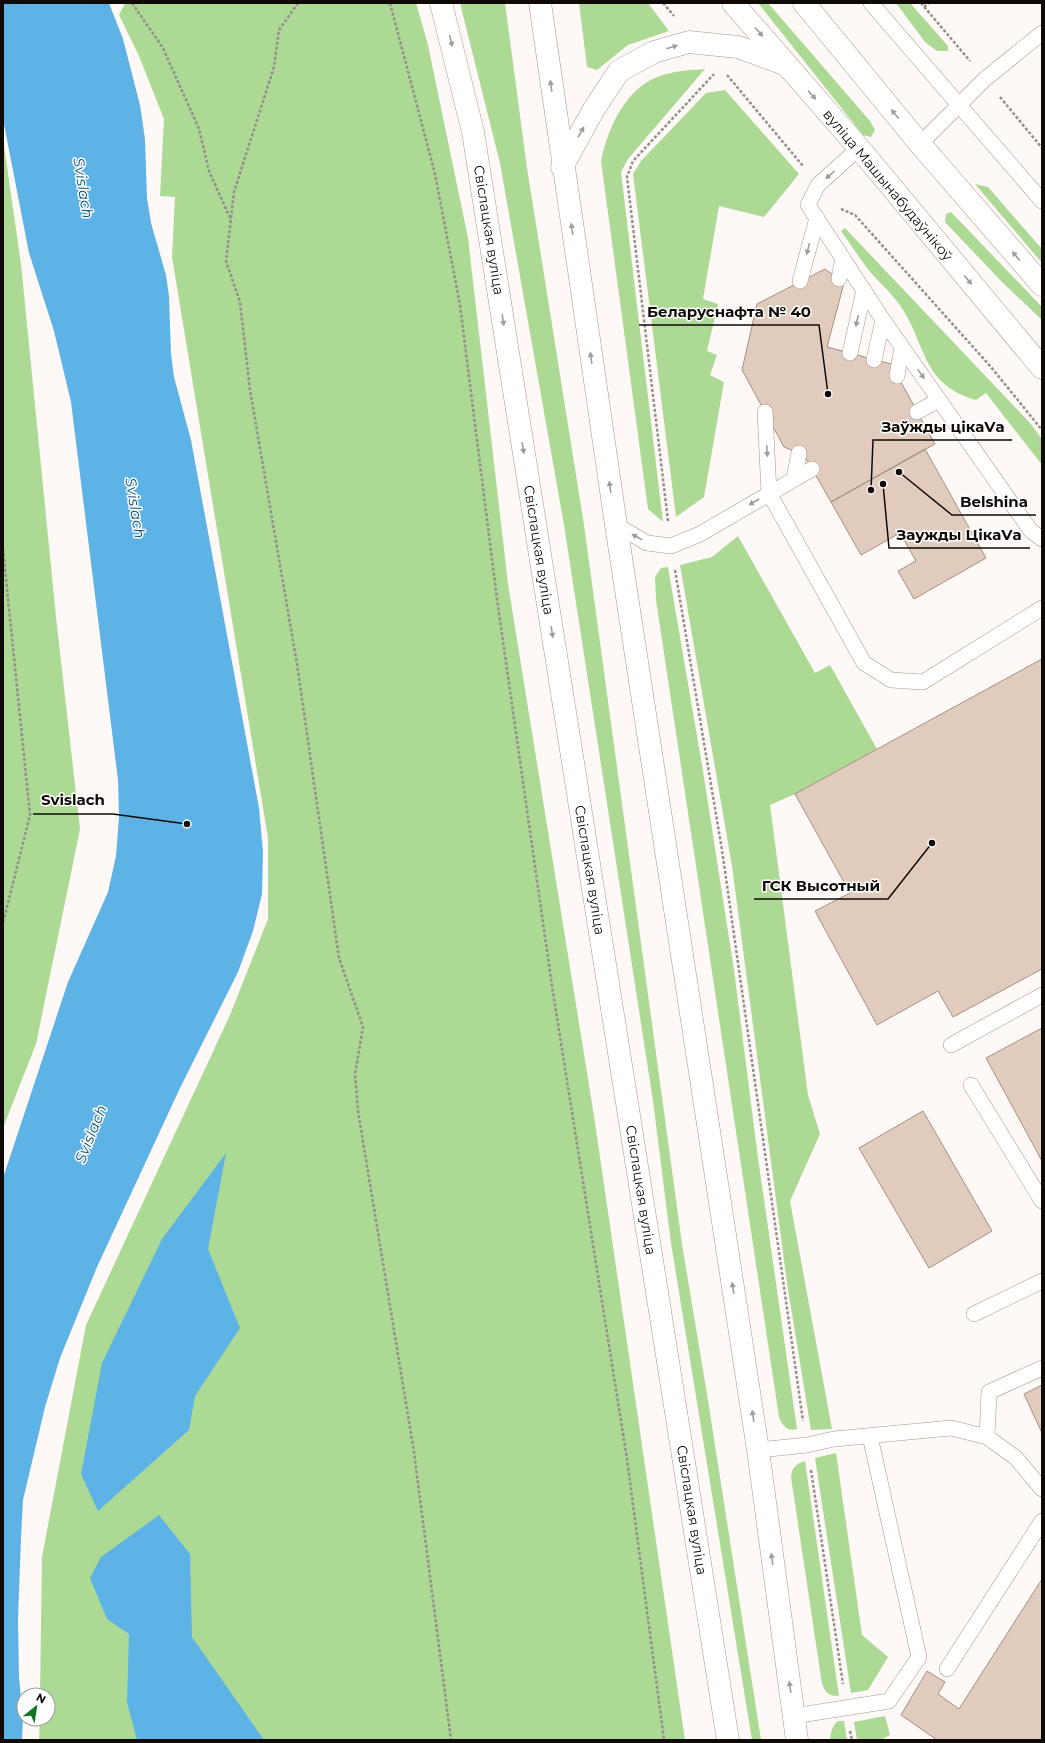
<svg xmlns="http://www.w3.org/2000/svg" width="1045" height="1743" font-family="Montserrat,sans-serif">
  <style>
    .green { fill: #acd994 }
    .water { fill: #5eb3e6 }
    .building { fill: #e0cbbd; stroke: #a39082 }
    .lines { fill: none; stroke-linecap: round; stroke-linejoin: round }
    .lane-casing { stroke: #a99588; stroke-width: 16 }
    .secondary-casing { stroke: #a99588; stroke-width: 23 }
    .primary-casing { stroke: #a99588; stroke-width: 23 }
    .path { stroke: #948f8c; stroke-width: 2.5; stroke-dasharray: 3 2; stroke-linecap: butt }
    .lane { stroke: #fff; stroke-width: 15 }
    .secondary { stroke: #fff; stroke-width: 22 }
    .primary { stroke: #fff; stroke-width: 22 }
    .oneway { fill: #9f9d9b }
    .labels { text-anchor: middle; stroke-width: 3; stroke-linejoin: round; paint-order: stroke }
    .street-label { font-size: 14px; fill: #100a06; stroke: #fff }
    .water-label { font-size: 15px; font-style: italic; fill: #0d5173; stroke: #fff }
    .leader { fill: none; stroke: #100a06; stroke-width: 1.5 }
    .callout-dot { fill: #100a06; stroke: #fff; stroke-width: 1.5 }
    .callout-label { font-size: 15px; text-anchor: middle; font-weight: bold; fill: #100a06; stroke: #fff; stroke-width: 3; stroke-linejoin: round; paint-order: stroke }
  </style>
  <rect width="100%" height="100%" fill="#fef9f7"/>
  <path class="green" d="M 125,3 L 416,3 L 428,45 L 468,238 L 508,584 L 594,1116 L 685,1740 L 39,1740 L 40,1719 L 48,1719 L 48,1695 L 40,1695 L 42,1557 L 86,1325 L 230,1015 L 268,919 L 268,838 L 172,257 L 175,197 L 160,196 L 164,119 L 139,56 L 119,15 Z
    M 460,3 L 505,3 L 527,168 L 584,525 L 682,1244 L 707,1394 L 761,1740 L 752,1740 L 671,1243 L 653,1101 L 564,525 L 500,163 Z
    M 579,3 L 648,3 L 669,31 L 628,45 L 597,70 L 587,67 Z
    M 758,3 L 768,3 L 870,121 L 875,130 L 871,137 L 863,135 Z
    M 896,3 L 910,3 L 948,46 L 948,51 L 937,51 L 925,42 Z
    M 705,69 L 628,159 L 621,172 L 663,522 L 648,509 L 601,161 C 608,128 625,88 660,76 C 674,71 690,70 705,69 Z
    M 725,90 L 799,174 L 764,217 L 719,206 L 703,299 L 718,304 L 707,351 L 717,355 L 710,375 L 724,382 L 704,497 L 676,517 L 633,174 L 641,161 L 706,93 Z
    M 3,139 L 21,264 L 56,617 L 80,829 L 36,1044 L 3,1128 Z
    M 975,184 L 988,187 L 1042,249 L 1042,263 Z
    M 951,212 L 1042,307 L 1042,320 L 1002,282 L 945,222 L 946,214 Z
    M 845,228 L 1030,423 L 1042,439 L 1042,465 L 986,393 L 976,400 C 920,384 927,343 899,304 C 890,291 877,281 867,268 C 858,256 850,243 841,231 Z
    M 738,536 L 815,673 L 830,665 L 877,749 L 795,794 L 770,805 L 808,1095 L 820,1134 L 790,1201 L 832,1429 L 811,1430 L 787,1283 L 732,866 L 680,565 L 712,557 Z
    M 668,567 L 703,771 L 734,970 L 758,1158 L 797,1429 C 787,1432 782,1425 779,1417 L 656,600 L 655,577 L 661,568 Z
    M 836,1453 L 862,1635 L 888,1657 L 868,1690 L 851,1693 L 815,1458 Z
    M 805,1461 L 839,1696 C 828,1696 826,1693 822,1684 L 791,1477 C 792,1467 796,1464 805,1461 Z
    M 885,1716 L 890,1735 L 881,1740 L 857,1740 L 854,1722 Z
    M 838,1721 L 844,1721 L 847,1740 L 830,1740 C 831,1732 832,1726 838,1721 Z"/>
  <path class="water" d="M 3,3 L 109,3 L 123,39 L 140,105 L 145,139 L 147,198 L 151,223 L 166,275 L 169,296 L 171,354 L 174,377 L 191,440 L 259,808 L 263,852 L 262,894 L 253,931 L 238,972 L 180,1088 L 97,1267 L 60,1358 L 45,1407 L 23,1500 L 21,1538 L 18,1619 L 19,1677 L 23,1718 L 22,1740 L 3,1740 L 3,1178 L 68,982 L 108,892 L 116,856 L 119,817 L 118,780 L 71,402 L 54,331 L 29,253 L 3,119 Z
    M 226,1153 L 208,1249 L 240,1328 L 195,1396 L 189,1430 L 98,1511 L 81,1474 L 102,1363 L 162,1239 Z
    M 159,1515 L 190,1554 L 192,1637 L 264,1740 L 137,1740 L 127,1702 L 129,1634 L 107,1619 L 90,1578 L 101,1557 Z"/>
  <path class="building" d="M 825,269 L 844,283 L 827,347 L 891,364 L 935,444 L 831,502 L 804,455 L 784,447 L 742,370 L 757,304 Z
    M 925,449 L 986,558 L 914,599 L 898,571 L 916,561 L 900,533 L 861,555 L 831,502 Z
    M 1042,659 L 1042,969 L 953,1017 L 938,991 L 877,1025 L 815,911 L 850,893 L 795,794 Z
    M 1042,1028 L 1042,1161 L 986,1058 Z
    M 923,1111 L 992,1231 L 929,1268 L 859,1148 Z
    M 1042,1385 L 1042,1433 L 1024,1394 Z
    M 1042,1579 L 1042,1740 L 937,1740 L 901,1715 L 927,1671 L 945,1682 L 938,1694 L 959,1709 Z"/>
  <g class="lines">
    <defs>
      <path id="lane" d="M 871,3 L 1042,201
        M 920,144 L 985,79 L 1042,33
        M 859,148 L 818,185 L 808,205 L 883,320 L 1031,531 L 1042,539
        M 839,279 L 843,258
        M 800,281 L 817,218
        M 850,353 L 864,290
        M 874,360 L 883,320
        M 897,376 L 902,347
        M 765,412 L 769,493 L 864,663 L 891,680 L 923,682 L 1042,608
        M 917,412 L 939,400
        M 794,479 L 799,453
        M 616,525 L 647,543 L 671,546 L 700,534 L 812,469
        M 951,1045 L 1042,995
        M 971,1085 L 1042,1201
        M 974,1314 L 1042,1281
        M 987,1437 L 989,1392 L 1042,1368
        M 758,1450 L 807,1445 L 834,1439 L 951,1428 L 987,1437 L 1016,1458 L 1042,1489
        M 947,1669 L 1042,1521
        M 794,1716 L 889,1701 L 919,1657 L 870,1436"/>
      <path id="secondary" d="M 733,3 L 859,148 L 1042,368
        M 804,3 L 920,144 L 1042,285"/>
      <path id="primary" d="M 441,3 L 473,132 L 728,1740
        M 540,3 L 616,525 L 758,1450 L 797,1740
        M 562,167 L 594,109 L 619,71 L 654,52 L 689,42 L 698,43 L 738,47 L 787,65"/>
    </defs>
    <use href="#lane" class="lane-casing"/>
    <use href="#secondary" class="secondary-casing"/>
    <use href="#primary" class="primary-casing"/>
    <path class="path" d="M 132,3 L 163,48 L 199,129 L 209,171 L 231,220
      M 298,3 L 279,30 L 274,67 L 234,192 L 226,261 L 240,302 L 250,390 L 297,664 L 339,958 L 363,1027 L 355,1074 L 358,1111 L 414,1452 L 451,1740
      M 390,3 L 435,174 L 460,305 L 497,599 L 552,986 L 627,1459 L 664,1740
      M 663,3 L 674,16
      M 921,3 L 970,61
      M 924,7 L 929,3
      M 727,75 L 803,166
      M 1000,97 L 1042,148
      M 841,209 L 855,215 L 991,367 L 1042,430
      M 668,521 L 627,177 L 633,161 L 714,74
      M 3,549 L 30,815 L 3,923
      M 675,570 L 722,850 L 803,1421
      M 811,1470 L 843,1684
      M 850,1731 L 852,1740"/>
    <use href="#lane" class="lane"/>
    <use href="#secondary" class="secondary"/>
    <use href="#primary" class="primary"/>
  </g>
  <defs><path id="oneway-solid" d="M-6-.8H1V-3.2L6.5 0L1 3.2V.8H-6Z"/></defs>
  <g class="oneway">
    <use href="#oneway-solid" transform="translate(759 32) rotate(49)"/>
    <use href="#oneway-solid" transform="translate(451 41) rotate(76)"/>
    <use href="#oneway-solid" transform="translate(672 47) rotate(-16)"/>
    <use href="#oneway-solid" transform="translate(551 86) rotate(-98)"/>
    <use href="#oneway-solid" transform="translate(812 95) rotate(49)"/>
    <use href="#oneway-solid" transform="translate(895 114) rotate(-129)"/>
    <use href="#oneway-solid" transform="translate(581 132) rotate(-61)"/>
    <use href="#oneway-solid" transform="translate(830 175) rotate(138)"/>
    <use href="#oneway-solid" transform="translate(572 229) rotate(-98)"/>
    <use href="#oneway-solid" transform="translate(808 249) rotate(104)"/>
    <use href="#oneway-solid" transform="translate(1016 256) rotate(-131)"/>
    <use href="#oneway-solid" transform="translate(968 280) rotate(50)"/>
    <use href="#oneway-solid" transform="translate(503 320) rotate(81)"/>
    <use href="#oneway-solid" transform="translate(857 321) rotate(102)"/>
    <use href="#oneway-solid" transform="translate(591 358) rotate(-98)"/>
    <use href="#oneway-solid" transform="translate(921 374) rotate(55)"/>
    <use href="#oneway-solid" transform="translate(523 448) rotate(81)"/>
    <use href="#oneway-solid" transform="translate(767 451) rotate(87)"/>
    <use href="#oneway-solid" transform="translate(610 487) rotate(-98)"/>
    <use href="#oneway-solid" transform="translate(754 502) rotate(150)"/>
    <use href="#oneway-solid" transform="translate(637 537) rotate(-151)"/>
    <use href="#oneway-solid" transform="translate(552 632) rotate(81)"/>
    <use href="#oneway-solid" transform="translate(733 1288) rotate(-99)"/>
    <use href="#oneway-solid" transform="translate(753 1416) rotate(-99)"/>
    <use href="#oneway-solid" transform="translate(772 1559) rotate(-98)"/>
    <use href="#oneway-solid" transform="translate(790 1687) rotate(-98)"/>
  </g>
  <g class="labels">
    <g class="street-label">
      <text transform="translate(888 185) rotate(50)" y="5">вуліца Машынабудаўнікоў</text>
      <text transform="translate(489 230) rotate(81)" y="5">Свіслацкая вуліца</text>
      <text transform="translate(539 550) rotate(81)" y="5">Свіслацкая вуліца</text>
      <text transform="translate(590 870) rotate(81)" y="5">Свіслацкая вуліца</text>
      <text transform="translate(641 1190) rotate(81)" y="5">Свіслацкая вуліца</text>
      <text transform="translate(692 1510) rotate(81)" y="5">Свіслацкая вуліца</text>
    </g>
    <g class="water-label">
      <text transform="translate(83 188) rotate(81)" y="5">Svislach</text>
      <text transform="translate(135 508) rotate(81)" y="5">Svislach</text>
      <text transform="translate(91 1134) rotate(-68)" y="5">Svislach</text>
    </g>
  </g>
  <path class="leader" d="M828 394L819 325H639M871 490L873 440H1012M899 472L952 515H1036M883 484L889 548H1030M187 824L113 814H33M932 843L888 899H754"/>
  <g class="callout-dot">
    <circle cx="828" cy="394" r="4"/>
    <circle cx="871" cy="490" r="4"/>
    <circle cx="899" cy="472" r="4"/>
    <circle cx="883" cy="484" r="4"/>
    <circle cx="187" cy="824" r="4"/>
    <circle cx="932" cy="843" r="4"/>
  </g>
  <g class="callout-label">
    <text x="729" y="317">Беларуснафта № 40</text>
    <text x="943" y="432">Заўжды цікаVа</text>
    <text x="994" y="507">Belshina</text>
    <text x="959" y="540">Заужды ЦікаVа</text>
    <text x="73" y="805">Svislach</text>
    <text x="821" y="891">ГСК Высотный</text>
  </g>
  <rect width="1045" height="1743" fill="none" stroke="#100a06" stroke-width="8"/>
  <g transform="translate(36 1707) rotate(30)"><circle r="19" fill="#ffffff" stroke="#9f9d9b"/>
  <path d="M0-3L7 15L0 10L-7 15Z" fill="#127322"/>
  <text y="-6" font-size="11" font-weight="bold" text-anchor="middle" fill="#100a06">N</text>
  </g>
</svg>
